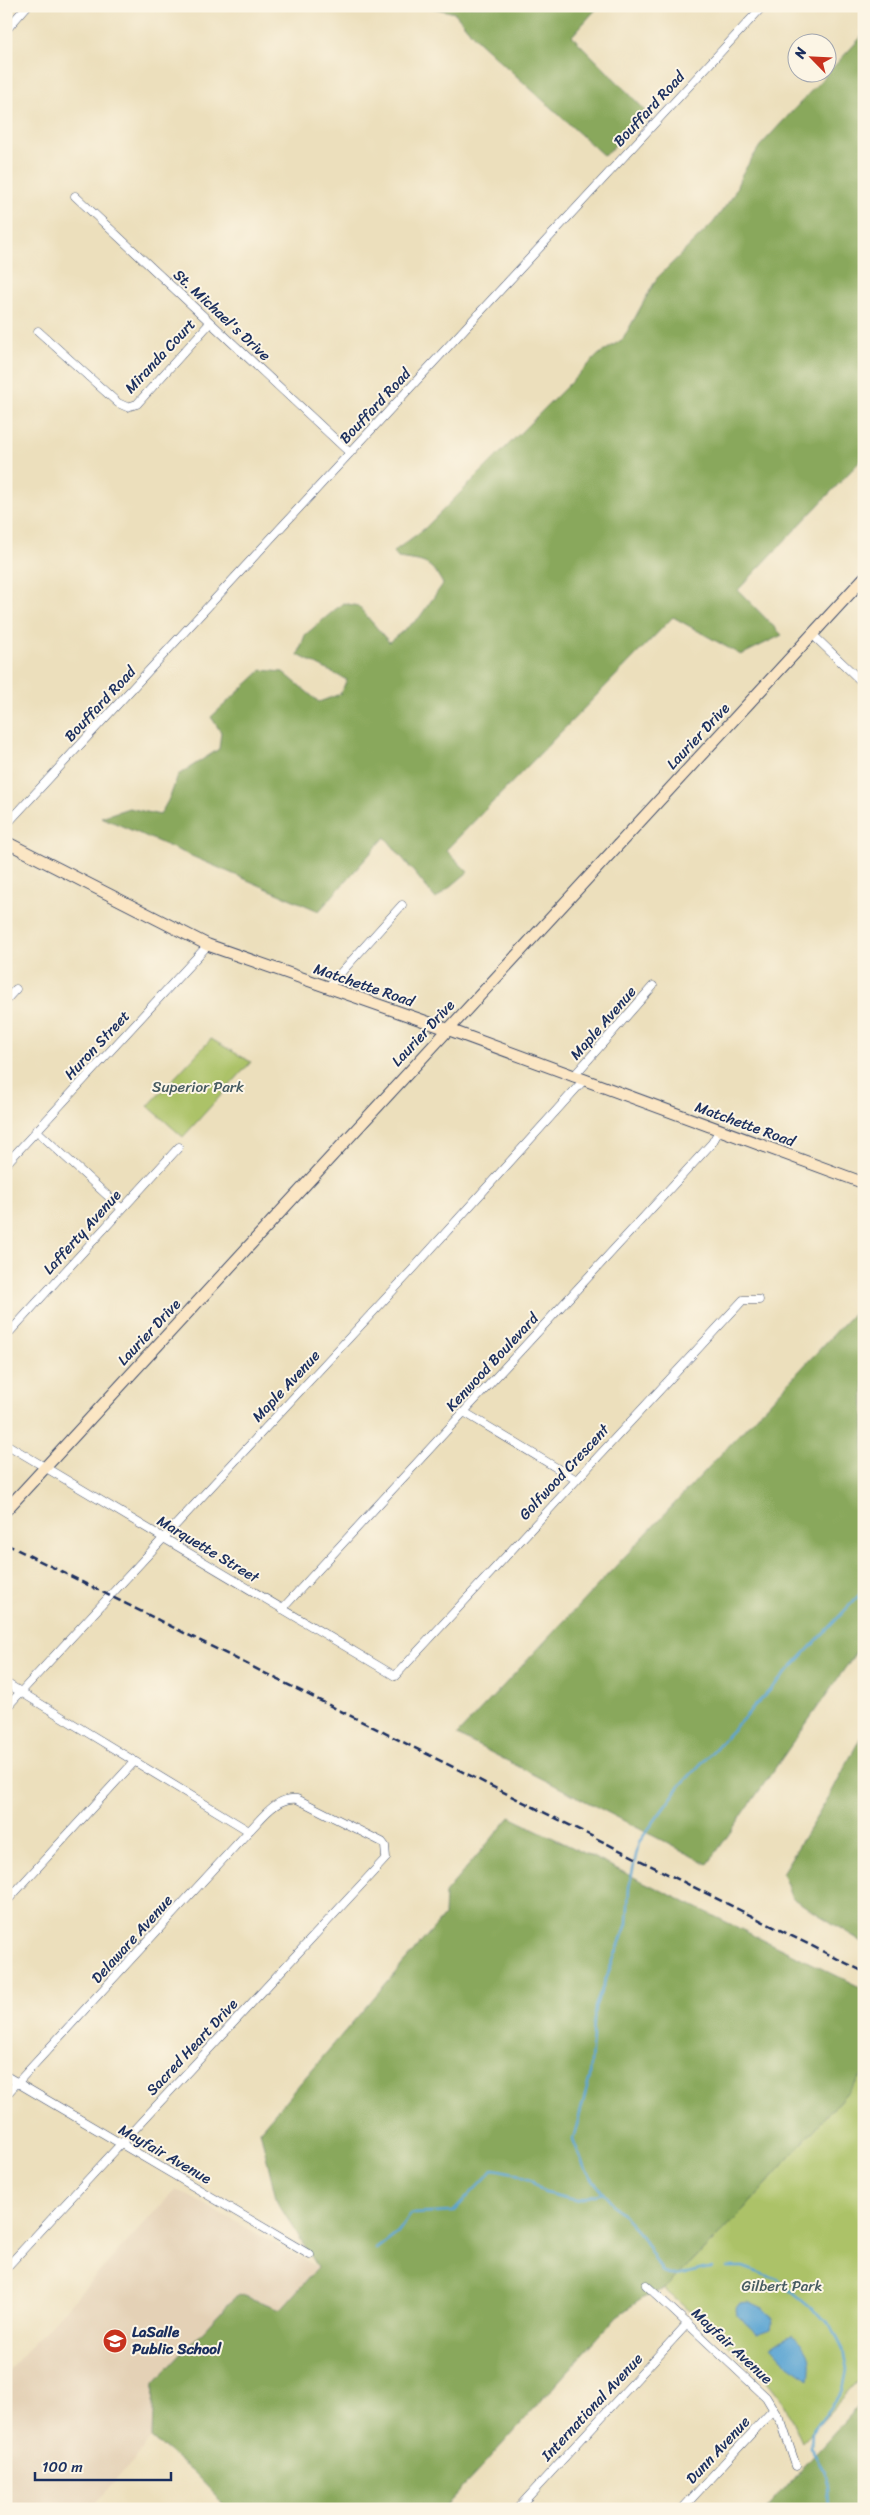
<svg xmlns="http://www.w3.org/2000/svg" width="870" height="2515" font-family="Sriracha,sans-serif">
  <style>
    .built { fill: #e4d1b6 }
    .green { fill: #acc267; stroke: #647862 }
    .forest { fill: #89a85c; stroke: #526c5d }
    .water { fill: #5ba5d3; stroke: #3b6a98 }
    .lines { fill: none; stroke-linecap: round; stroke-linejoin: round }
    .stream { stroke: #5ba5d3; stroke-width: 2.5 }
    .street-casing { stroke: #3a496c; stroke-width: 9 }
    .secondary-casing { stroke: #3a496c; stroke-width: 13 }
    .street { stroke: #fff; stroke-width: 8 }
    .secondary { stroke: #fbe6c4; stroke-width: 11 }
    .rail { stroke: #1b2f5e; stroke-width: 2.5; stroke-dasharray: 8 4; stroke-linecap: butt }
    .labels { text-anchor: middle; stroke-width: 4; stroke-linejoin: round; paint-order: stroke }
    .street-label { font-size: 15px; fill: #1b2f5e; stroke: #fcf5e5 }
    .park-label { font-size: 15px; fill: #465b61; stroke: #fcf5e5 }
    .poi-label { font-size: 15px; font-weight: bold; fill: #1b2f5e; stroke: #fcf5e5; text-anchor: start }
  </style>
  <rect width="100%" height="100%" fill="#fcf5e5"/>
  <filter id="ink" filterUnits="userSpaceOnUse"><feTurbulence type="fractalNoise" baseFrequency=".02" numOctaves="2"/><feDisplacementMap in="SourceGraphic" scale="10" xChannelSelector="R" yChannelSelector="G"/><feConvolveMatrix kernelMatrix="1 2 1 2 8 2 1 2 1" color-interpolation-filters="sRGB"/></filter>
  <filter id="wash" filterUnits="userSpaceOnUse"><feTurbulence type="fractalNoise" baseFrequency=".0096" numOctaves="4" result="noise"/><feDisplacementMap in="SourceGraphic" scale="20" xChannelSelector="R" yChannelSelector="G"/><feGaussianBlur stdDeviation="1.12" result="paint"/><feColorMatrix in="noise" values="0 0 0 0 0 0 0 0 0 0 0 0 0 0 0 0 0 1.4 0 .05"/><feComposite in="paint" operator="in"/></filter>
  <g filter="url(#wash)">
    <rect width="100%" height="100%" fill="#ecdfbc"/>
    <path class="built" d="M 176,2189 L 318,2267 L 281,2309 L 238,2294 L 155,2383 L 152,2438 L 91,2509 L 6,2509 L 6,2373 Z"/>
    <path class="green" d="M 211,1039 L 251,1062 L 183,1137 L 148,1106 Z
      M 864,2073 L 864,2375 L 802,2442 L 783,2401 L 764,2377 L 664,2289 L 742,2212 Z"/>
    <path class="forest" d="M 425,6 L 599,6 L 572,36 L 648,113 L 604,156 L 477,40 L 455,13 Z
      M 864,34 L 864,457 L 738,590 L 782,635 L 741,655 L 673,617 L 446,850 L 468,872 L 436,899 L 385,837 L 319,911 L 101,817 L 129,808 L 160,815 L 170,797 L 178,775 L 219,749 L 221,732 L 211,717 L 262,670 L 283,672 L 319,702 L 340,694 L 347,680 L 298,655 L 305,635 L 343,603 L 358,606 L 389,642 L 419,618 L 443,584 C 430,560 424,562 398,558 L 393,552 L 424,529 L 598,355 L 623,339 L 657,278 L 713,223 L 733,196 L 742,174 L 760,146 Z
      M 864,1302 L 864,1641 L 708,1864 L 457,1735 Z
      M 864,1731 L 864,1943 L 792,1898 L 782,1873 L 830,1795 Z
      M 510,1817 L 864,1989 L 864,2073 L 742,2212 L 664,2289 L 643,2298 L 617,2316 L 482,2467 L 442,2509 L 229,2509 L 192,2471 L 152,2438 L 154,2383 L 238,2294 L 281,2309 L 318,2267 L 277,2202 L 260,2130 L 444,1916 L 445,1893 Z
      M 864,2400 L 864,2509 L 766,2509 Z"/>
    <path class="water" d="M 750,2302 L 763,2308 L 773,2319 L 771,2329 L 757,2334 L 737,2315 L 736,2308 L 740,2303 Z
      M 793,2335 C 810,2351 812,2356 809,2379 L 786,2363 L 770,2346 Z"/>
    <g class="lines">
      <path class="stream" d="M 376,2249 L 398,2232 L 411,2214 L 453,2212 L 494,2169 L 514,2173 L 530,2180 L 545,2193 L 575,2200 L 603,2193
        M 727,2267 L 743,2267 L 776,2279 L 830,2324 L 843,2349 L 847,2370 L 843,2390 L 811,2433 L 810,2447 L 824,2470 L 828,2488 L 829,2509
        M 712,2268 C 694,2268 682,2281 663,2273 L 642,2237 L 603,2193 L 584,2167 L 573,2139 L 590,2077 L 595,2007 L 627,1924 L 629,1887 L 639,1842 L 680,1786 L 864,1590"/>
    </g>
  </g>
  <g filter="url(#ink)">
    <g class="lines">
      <defs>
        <path id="street" d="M 6,30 L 27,6
          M 75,196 L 350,453
          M 38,331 L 118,403 L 127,407 L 137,404 L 210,323
          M 812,634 L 864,684
          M 6,825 L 763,6
          M 327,988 L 402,905
          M 6,1000 L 16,989
          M 573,1077 L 653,986
          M 36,1130 L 122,1209
          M 6,1164 L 208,945
          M 6,1336 L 179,1147
          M 464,1412 L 575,1479
          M 6,1444 L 395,1676 L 743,1300 L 759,1300
          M 282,1609 L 712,1143 L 719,1131
          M 6,1683 L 249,1831
          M 6,1708 L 412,1270 L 583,1081
          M 6,1902 L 134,1762
          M 6,2076 L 310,2255
          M 6,2095 L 249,1831 C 263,1817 276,1797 297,1799 L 382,1842 L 385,1846 L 386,1858 L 6,2268
          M 646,2285 L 766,2397 L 782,2424 L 796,2466
          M 517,2509 L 688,2323
          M 682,2509 L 773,2410"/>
        <path id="secondary" d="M 6,842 L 208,945 L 447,1029 L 864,1183
          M 6,1510 L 864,578"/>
      </defs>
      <use href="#street" class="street-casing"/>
      <use href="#secondary" class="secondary-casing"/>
      <use href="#street" class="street"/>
      <use href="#secondary" class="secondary"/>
      <path class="rail" d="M 6,1544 L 864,1972"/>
    </g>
  </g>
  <defs>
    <symbol id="school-disc" viewBox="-11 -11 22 22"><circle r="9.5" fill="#c8321e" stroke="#fcf5e5"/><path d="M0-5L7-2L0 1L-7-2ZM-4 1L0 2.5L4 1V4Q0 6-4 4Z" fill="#fff"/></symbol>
  </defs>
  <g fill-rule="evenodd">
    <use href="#school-disc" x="101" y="2327" width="28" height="28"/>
  </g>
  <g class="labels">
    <g class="street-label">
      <text transform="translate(649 109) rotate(-47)" y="5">Bouffard Road</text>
      <text transform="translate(222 315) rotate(43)" y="5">St. Michael's Drive</text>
      <text transform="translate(160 356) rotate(-47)" y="5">Miranda Court</text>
      <text transform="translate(375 406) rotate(-47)" y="5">Bouffard Road</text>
      <text transform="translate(100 704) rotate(-47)" y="5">Bouffard Road</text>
      <text transform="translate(698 736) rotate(-47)" y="5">Laurier Drive</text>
      <text transform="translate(364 985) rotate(19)" y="5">Matchette Road</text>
      <text transform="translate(603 1023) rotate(-49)" y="5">Maple Avenue</text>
      <text transform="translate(423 1033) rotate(-47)" y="5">Laurier Drive</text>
      <text transform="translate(97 1045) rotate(-47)" y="5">Huron Street</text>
      <text transform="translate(745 1124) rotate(20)" y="5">Matchette Road</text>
      <text transform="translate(82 1232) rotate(-48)" y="5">Lafferty Avenue</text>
      <text transform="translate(149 1332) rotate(-47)" y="5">Laurier Drive</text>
      <text transform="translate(492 1362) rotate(-47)" y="5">Kenwood Boulevard</text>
      <text transform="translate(286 1386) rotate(-47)" y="5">Maple Avenue</text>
      <text transform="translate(564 1472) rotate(-47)" y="5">Golfwood Crescent</text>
      <text transform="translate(208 1549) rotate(31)" y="5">Marquette Street</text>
      <text transform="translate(132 1939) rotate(-48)" y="5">Delaware Avenue</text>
      <text transform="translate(192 2047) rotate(-47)" y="5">Sacred Heart Drive</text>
      <text transform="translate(165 2154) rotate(30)" y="5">Mayfair Avenue</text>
      <text transform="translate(732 2346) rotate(43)" y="5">Mayfair Avenue</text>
      <text transform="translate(592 2407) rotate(-47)" y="5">International Avenue</text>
      <text transform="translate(718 2450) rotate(-47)" y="5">Dunn Avenue</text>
    </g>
    <g class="park-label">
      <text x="198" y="1092">Superior Park</text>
      <text x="782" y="2291">Gilbert Park</text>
    </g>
    <g class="poi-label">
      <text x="132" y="2337">LaSalle<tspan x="132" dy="17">Public School</tspan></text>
    </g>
  </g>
  <rect width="870" height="2515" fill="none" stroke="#fcf5e5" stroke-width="25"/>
  <g transform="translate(812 58) rotate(294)"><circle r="24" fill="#fcf5e5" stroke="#a2a6af"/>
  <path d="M0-4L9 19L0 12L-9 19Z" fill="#c8321e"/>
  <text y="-8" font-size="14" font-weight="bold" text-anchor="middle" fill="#1b2f5e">N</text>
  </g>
  <path d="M35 2472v8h136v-8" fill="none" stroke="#1b2f5e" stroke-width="2.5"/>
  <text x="42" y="2472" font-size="15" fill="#1b2f5e" stroke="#fcf5e5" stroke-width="4" paint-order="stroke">100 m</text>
</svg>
